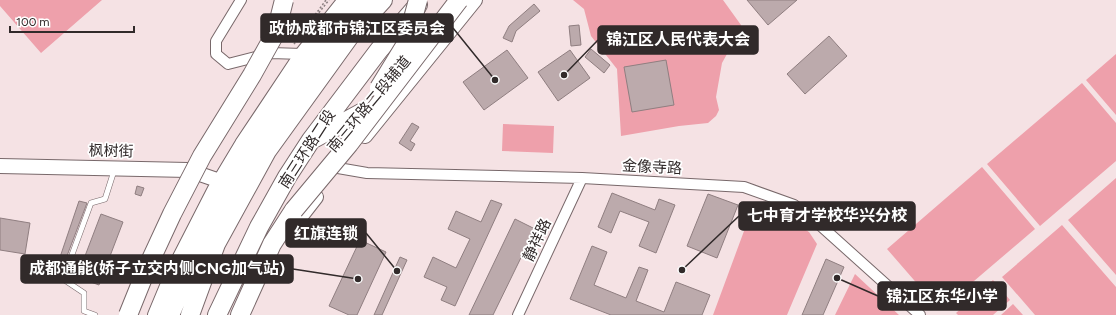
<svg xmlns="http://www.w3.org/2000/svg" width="1116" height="315" font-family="Figtree,'Noto Sans SC',sans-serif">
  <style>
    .green { fill: #eea0ab }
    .building { fill: #bcaaac; stroke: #8f7e80 }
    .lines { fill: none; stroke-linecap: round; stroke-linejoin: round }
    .lane-casing { stroke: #78686a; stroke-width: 6 }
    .street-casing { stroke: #78686a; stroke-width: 12 }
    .secondary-casing { stroke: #78686a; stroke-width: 16 }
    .highway-casing { stroke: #78686a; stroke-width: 20 }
    .path { stroke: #8b7f80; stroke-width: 1.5; stroke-dasharray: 2 2; stroke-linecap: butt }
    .lane { stroke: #fff; stroke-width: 5 }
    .street { stroke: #fff; stroke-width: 10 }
    .secondary { stroke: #fff; stroke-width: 14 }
    .highway { stroke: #fff; stroke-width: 18 }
    .highway-bridge-casing { stroke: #78686a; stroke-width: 20; stroke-linecap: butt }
    .highway-bridge { stroke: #fff; stroke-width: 18 }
    .labels { text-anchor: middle; stroke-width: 3.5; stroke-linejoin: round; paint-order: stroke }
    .street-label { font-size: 15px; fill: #312a2a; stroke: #fff }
    .leader { fill: none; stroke: #312a2a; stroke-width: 1.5 }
    .callout-dot { fill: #312a2a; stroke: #fff; stroke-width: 1.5 }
    .callout { fill: #312a2a; stroke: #312a2a; stroke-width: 1.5 }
    .callout-label { font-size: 16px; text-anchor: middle; font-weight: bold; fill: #fff }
  </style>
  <rect width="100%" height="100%" fill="#f5e2e4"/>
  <path class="green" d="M 0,0 L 102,0 L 41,53 L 0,6 Z
    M 573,0 L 723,0 L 741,25 L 742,36 L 727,54 L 722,63 L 716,97 L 719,110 L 716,116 L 708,123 L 679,126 L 621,136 L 617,69 L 591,36 L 584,9 Z
    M 1116,54 L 1116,115 L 1086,80 Z
    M 1082,83 L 1116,123 L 1116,161 L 1040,226 L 987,164 Z
    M 503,124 L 554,126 L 553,153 L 502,151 Z
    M 982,167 L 1035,229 L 940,310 L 887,249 Z
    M 1116,178 L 1116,275 L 1068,220 Z
    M 754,204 L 774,209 L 809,232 L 817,244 L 787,315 L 713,315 Z
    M 1062,225 L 1116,287 L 1116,315 L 1035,315 L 1002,277 Z
    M 855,274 L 899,315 L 835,315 Z
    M 993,280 L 1010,300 L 993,315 L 958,315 L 956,313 Z
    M 1013,304 L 1023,315 L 1001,315 Z"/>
  <path class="building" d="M 747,0 L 797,0 L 768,25 Z
    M 534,4 L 540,11 L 516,31 L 512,42 L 503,38 L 509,26 Z
    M 579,25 L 581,45 L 571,46 L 569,26 Z
    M 829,36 L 847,56 L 805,94 L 787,74 Z
    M 591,49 L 610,65 L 604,73 L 585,57 Z
    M 507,50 L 528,78 L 484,110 L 463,82 Z
    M 570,50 L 590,78 L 558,101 L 538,72 Z
    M 666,60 L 674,105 L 632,112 L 624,67 Z
    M 412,123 L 419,127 L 410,141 L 415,144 L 411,151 L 399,143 Z
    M 137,186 L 144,188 L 141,196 L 135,194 Z
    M 612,193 L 655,210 L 659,199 L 675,205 L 656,253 L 639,246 L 649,222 L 620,211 L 611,233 L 598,227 Z
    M 708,194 L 738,205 L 717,258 L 687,246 Z
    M 491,200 L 502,204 L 455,306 L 441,300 L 447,287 L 424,277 L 433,257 L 456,268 L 470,239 L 448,229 L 456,211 L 481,222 Z
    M 79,201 L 87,203 L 59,277 L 54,275 Z
    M 101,214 L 123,222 L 99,285 L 77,277 Z
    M 0,218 L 30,223 L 25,254 L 0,250 Z
    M 515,219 L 535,229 L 493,315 L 469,315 Z
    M 360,240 L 386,252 L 357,315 L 349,315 L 329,306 Z
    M 592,246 L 607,252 L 594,285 L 626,298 L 639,267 L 648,270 L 636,301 L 664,312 L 676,282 L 710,295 L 702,315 L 611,315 L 570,299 Z
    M 400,257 L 407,260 L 382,315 L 374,315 Z
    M 826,259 L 844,267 L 823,315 L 802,315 Z"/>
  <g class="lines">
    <defs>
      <path id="lane" d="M 95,315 L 84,311 L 84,293 L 63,279 L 91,203 L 105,199 L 113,174"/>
      <path id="street" d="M 241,0 L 216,41 L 216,54 L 228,64 L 271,53 L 302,54
        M 338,168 L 367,173 L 582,178 L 744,187 L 794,205 L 821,226 L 920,315
        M 518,315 L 582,178"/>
      <path id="secondary" d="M 365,136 L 475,0
        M 0,166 L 188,170 L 220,181
        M 288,233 L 316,197
        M 155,315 L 175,267 L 215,189 L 242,144 L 302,54 L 345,0"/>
      <path id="highway" d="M 315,138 L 374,106
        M 170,315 L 217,207 L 254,143 L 278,106 L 309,64 L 363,0
        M 190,315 L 216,244 L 267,151 L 350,36 L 383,0
        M 217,315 L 259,227 L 287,177 L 311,140 L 379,50 L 418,5
        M 240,315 L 272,244 L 294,210"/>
    </defs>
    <use href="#lane" class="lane-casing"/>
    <use href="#street" class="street-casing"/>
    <use href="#secondary" class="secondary-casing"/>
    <use href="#highway" class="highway-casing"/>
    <path class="path" d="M 301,34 L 326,0
      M 294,44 L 329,0"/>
    <use href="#lane" class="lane"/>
    <use href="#street" class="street"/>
    <use href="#secondary" class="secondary"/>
    <use href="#highway" class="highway"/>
    <defs>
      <path id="highway-bridge" d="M 379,88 L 406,44 L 418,0
        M 294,210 L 349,144 L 459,0
        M 128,315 L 147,268 L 172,214 L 202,156 L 252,75 L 276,32 L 284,0"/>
    </defs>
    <use href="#highway-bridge" class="highway-bridge-casing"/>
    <use href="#highway-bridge" class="highway-bridge"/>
  </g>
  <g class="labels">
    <g class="street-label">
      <text transform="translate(369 104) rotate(-50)" y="5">南三环路二段辅道</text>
      <text transform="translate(307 149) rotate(-57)" y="5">南三环路二段</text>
      <text transform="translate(111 151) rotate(1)" y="5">枫树街</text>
      <text transform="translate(652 167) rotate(3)" y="5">金像寺路</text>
      <text transform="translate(537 240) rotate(-65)" y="5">静祥路</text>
    </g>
  </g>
  <path class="leader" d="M495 80L453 28M564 75L598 40M682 270L739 216M397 271L366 233M358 279L293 269M837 278L878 296"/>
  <g class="callout-dot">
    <circle cx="495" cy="80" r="4"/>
    <circle cx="564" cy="75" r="4"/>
    <circle cx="682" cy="270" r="4"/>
    <circle cx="397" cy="271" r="4"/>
    <circle cx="358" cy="279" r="4"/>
    <circle cx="837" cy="278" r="4"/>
  </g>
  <g class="callout">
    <rect x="261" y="14" width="192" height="28" rx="4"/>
    <rect x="598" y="26" width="160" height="28" rx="4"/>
    <rect x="739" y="202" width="176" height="28" rx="4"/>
    <rect x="286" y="219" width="80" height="28" rx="4"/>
    <rect x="21" y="255" width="272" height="28" rx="4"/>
    <rect x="878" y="282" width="128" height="28" rx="4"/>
  </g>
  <g class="callout-label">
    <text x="357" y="34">政协成都市锦江区委员会</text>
    <text x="678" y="45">锦江区人民代表大会</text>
    <text x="827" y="221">七中育才学校华兴分校</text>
    <text x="326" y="239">红旗连锁</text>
    <text x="157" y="274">成都通能(娇子立交内侧CNG加气站)</text>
    <text x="942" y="302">锦江区东华小学</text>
  </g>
  <path d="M10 26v6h124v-6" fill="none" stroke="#312a2a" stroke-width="2"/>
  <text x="16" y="26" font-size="12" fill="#312a2a" stroke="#ffffff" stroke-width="3" paint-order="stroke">100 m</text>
</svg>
